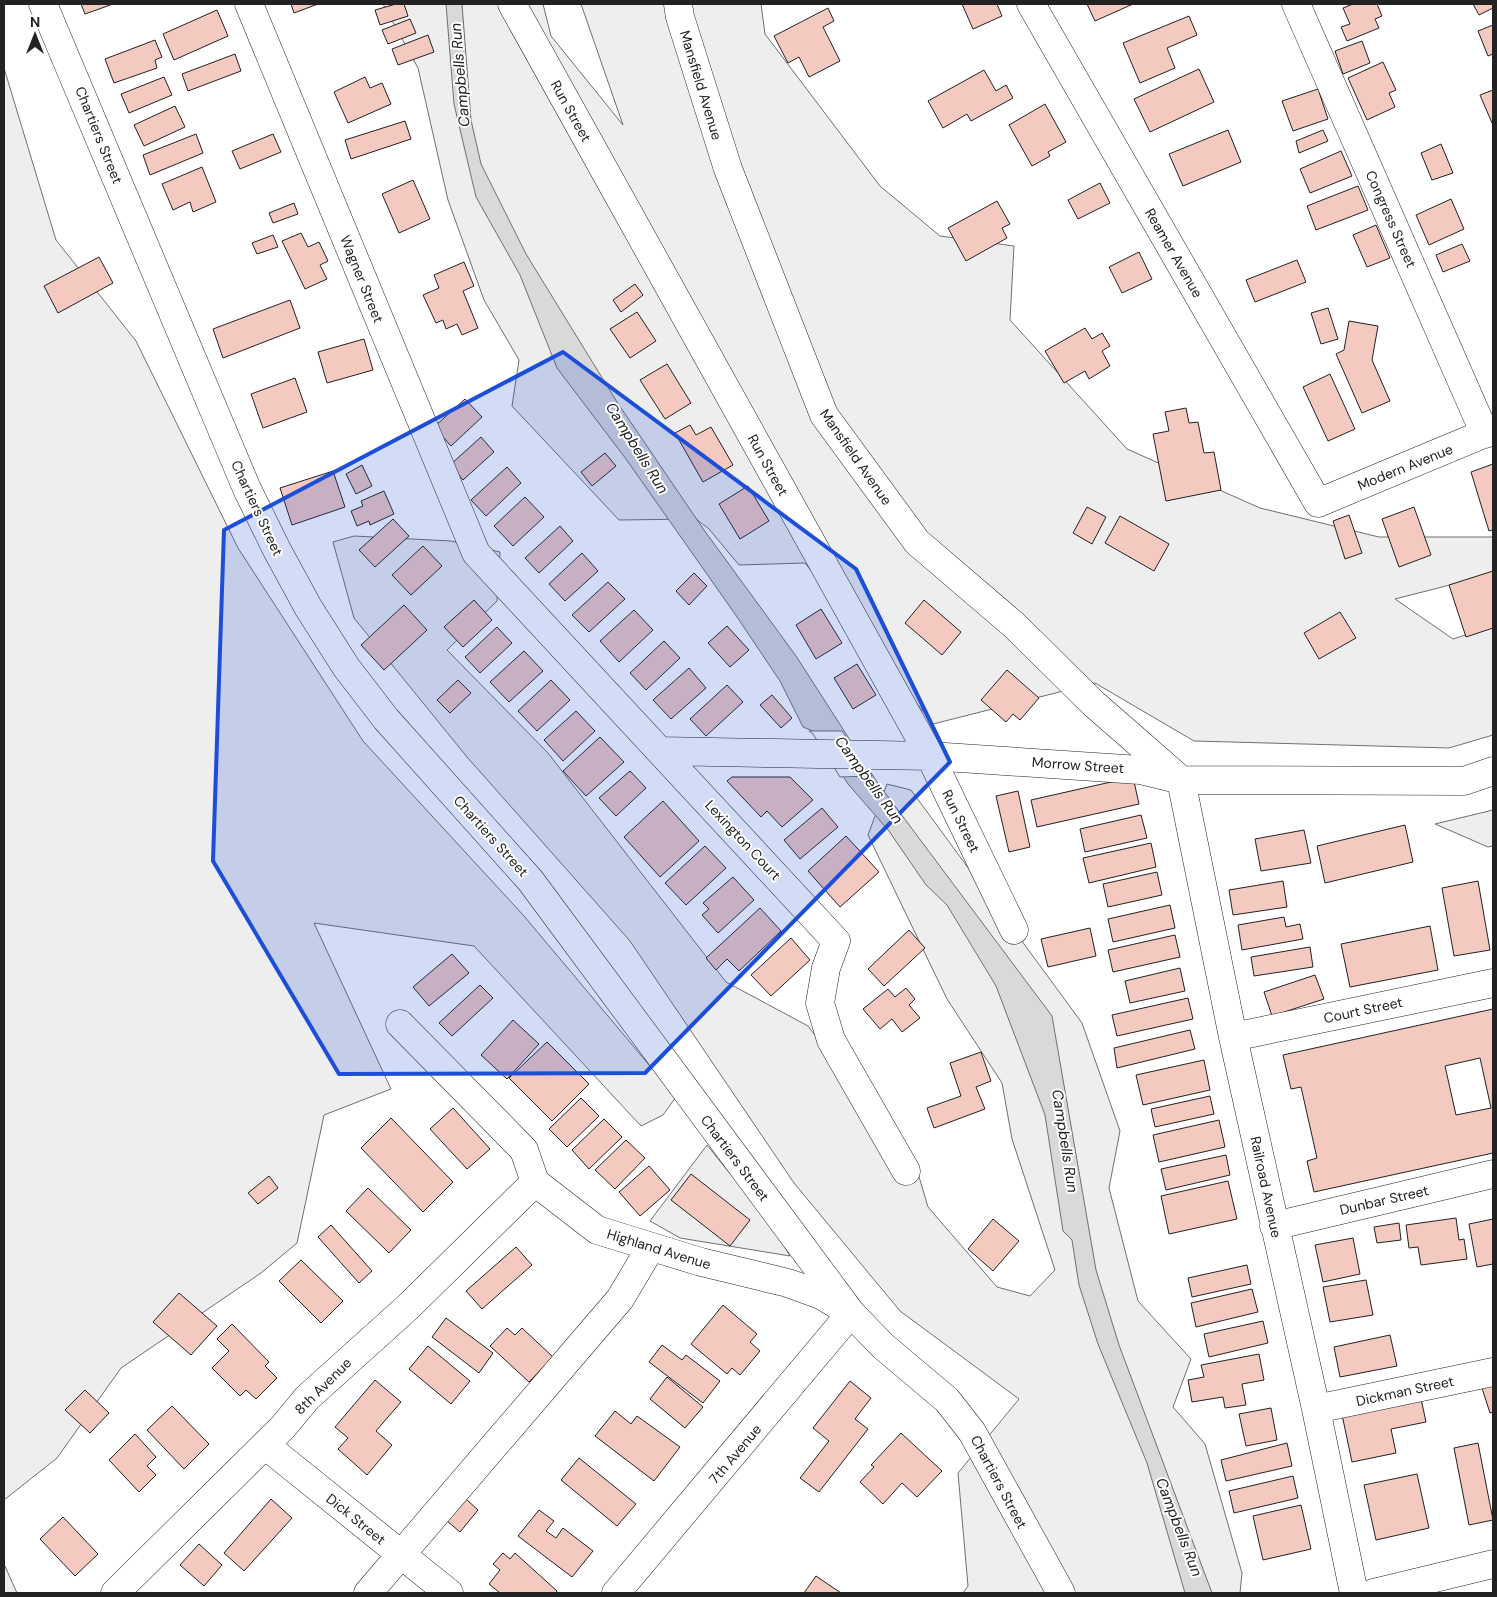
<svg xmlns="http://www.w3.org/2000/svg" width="1497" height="1597" font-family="'DM Sans',sans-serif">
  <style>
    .green { fill: #eee; stroke: #6f6f6f }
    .water { fill: #d9d9d9; stroke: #6f6f6f }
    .pier { fill: #fff; stroke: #6f6f6f }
    .building { fill: #f3c9c0; stroke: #222; fill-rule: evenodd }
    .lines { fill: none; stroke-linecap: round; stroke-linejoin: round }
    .minor-casing { stroke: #222; stroke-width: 29 }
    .major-casing { stroke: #222; stroke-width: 29 }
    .minor { stroke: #fff; stroke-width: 28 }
    .major { stroke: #fff; stroke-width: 28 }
    .marked { fill: #1d4ed8; fill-opacity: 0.2; stroke: #1d4ed8; stroke-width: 4; stroke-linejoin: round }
    .labels { text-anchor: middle; stroke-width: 4; stroke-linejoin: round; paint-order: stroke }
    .street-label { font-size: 14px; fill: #222; stroke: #fff }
    .water-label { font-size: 15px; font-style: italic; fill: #222; stroke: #fff }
  </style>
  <rect width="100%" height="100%" fill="#fff"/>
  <path class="green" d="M 383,4 L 543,4 L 551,36 L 623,125 L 581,4 L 761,4 L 765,34 L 880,186 L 940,236 L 1014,246 L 1010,320 L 1127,449 L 1260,508 L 1379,537 L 1493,537 L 1493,574 L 1395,599 L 1453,639 L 1493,626 L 1493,735 L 1449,748 L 1194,741 L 1095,683 L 933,724 L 805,563 L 739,565 L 709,529 L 696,519 L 619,520 L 512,406 L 519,360 L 484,300 L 448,200 L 418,68 Z
    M 4,68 L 56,240 L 136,341 L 238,548 L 363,741 L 524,916 L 676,1097 L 663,1115 L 641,1126 L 474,946 L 314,923 L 391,1089 L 324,1115 L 297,1243 L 261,1273 L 121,1368 L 57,1458 L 4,1500 Z
    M 354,536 L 451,541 L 500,552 L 497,601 L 447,650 L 548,753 L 726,982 L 808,1026 L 917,1170 L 928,1207 L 997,1287 L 1030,1296 L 1055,1270 L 1012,1139 L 1002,1083 L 947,999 L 868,835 L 887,784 L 911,790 L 1082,1023 L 1120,1131 L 1109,1188 L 1138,1301 L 1191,1359 L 1173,1407 L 1205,1444 L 1242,1573 L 1240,1593 L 963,1593 L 968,1586 L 958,1473 L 1019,1399 L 900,1311 L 794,1183 L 630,941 L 467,757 L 354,618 L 333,542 Z
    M 1493,810 L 1493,846 L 1488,847 L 1435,824 Z
    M 707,1145 L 773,1227 L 790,1256 L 680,1238 L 650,1221 Z
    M 4,1564 L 17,1593 L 4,1593 Z"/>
  <path class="water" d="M 446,4 L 462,4 L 471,120 L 481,164 L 526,254 L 617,402 L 704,530 L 796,656 L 877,782 L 1052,1016 L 1096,1270 L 1119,1345 L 1212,1593 L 1185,1593 L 1147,1463 L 1098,1344 L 1079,1285 L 1072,1240 L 1063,1231 L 1045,1115 L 996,986 L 947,905 L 926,885 L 889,831 L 848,784 L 815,732 L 803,727 L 780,681 L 735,614 L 626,459 L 557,368 L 520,275 L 476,197 L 454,104 Z"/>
  <path class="pier" d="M 809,731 L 842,731 L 872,776 L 840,777 L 813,734 Z"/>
  <path class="building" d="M 81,4 L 113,4 L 85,14 Z
    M 291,4 L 318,4 L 294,13 Z
    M 396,4 L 404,4 L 408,16 L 380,25 L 375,10 Z
    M 962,4 L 997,4 L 1002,16 L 973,29 Z
    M 1087,4 L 1133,4 L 1095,21 Z
    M 1353,4 L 1377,4 L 1382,16 L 1375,19 L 1379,28 L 1347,41 L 1341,27 L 1350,24 L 1343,8 Z
    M 1473,4 L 1493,4 L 1493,8 L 1479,15 Z
    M 828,8 L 834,21 L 823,27 L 840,61 L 809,77 L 799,57 L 788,63 L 774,36 Z
    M 217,10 L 228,36 L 174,60 L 163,34 Z
    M 1189,16 L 1197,35 L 1167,48 L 1175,68 L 1140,83 L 1123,43 Z
    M 410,19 L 416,33 L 388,44 L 382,30 Z
    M 1493,25 L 1493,54 L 1488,56 L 1478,31 Z
    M 428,35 L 434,52 L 398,65 L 392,49 Z
    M 155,40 L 162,57 L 155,60 L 157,68 L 114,83 L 105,59 Z
    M 1362,41 L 1370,63 L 1343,74 L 1335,51 Z
    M 235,54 L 241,71 L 188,91 L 182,74 Z
    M 1383,62 L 1396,90 L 1389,93 L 1395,107 L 1367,120 L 1348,78 Z
    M 1199,69 L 1214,102 L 1150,132 L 1134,99 Z
    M 984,70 L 996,91 L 1006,85 L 1013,98 L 971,121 L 967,114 L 943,128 L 928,101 Z
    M 164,77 L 172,95 L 129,113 L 121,94 Z
    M 365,77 L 370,88 L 382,83 L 391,104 L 348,123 L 334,92 Z
    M 1318,89 L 1328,119 L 1293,131 L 1282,101 Z
    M 1493,90 L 1493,123 L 1492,123 L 1480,95 Z
    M 1045,104 L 1066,142 L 1048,152 L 1050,156 L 1032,166 L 1009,125 Z
    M 175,106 L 185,127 L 144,146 L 134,125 Z
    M 405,121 L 411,139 L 351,159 L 345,140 Z
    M 1228,130 L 1241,162 L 1183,186 L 1169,154 Z
    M 1323,130 L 1328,141 L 1299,153 L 1296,141 Z
    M 196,134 L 203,153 L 150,175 L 143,155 Z
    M 273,134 L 281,152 L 240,169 L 232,151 Z
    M 1441,144 L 1453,173 L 1432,180 L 1421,153 Z
    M 1341,151 L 1352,176 L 1310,193 L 1300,169 Z
    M 202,167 L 216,202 L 193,212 L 190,202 L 173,210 L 162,184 Z
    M 413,180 L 430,219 L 399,233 L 382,194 Z
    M 1100,183 L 1110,203 L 1078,219 L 1068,200 Z
    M 1358,186 L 1368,210 L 1316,230 L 1307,206 Z
    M 1451,199 L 1464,229 L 1429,245 L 1416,215 Z
    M 997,201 L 1010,224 L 1002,228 L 1007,238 L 966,261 L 948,228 Z
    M 294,203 L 298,214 L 273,223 L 269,213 Z
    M 1376,225 L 1390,258 L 1367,267 L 1353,235 Z
    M 301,233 L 308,247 L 319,242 L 328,261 L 320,265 L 327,279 L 305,289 L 282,241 Z
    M 273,235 L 278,247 L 257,254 L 252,243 Z
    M 1462,244 L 1470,261 L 1443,272 L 1436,255 Z
    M 1139,252 L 1152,279 L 1122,293 L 1109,267 Z
    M 99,257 L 113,283 L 58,313 L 44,286 Z
    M 1297,260 L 1306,282 L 1255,302 L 1246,280 Z
    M 464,262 L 474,286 L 463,291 L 478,328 L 462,335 L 457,324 L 446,329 L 443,320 L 436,323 L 423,295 L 439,288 L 434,275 Z
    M 635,284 L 643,295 L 621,312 L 613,300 Z
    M 290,300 L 300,328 L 223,358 L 213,329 Z
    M 1328,308 L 1338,339 L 1321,344 L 1311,313 Z
    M 637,312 L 656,341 L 630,358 L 610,329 Z
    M 1349,321 L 1378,326 L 1372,360 L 1390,401 L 1362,413 L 1336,354 L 1344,350 Z
    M 1085,328 L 1092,339 L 1102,333 L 1110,346 L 1102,351 L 1110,366 L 1089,379 L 1085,371 L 1064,383 L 1045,351 Z
    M 364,339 L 373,370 L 327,383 L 318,352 Z
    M 667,364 L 691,403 L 665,419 L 640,380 Z
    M 1330,374 L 1355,429 L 1328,441 L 1303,387 Z
    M 295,378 L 307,412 L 263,428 L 251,394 Z
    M 465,399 L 482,417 L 451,446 L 434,427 Z
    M 1186,408 L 1189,423 L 1198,422 L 1204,453 L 1214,452 L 1221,490 L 1166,501 L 1153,434 L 1169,431 L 1165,412 Z
    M 690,425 L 696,435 L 711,427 L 733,465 L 703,482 L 675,433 Z
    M 481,437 L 494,452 L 463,480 L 450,465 Z
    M 605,453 L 616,466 L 592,486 L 581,472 Z
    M 1493,464 L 1493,530 L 1489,531 L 1471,472 Z
    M 362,465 L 372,486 L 356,494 L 346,474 Z
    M 507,467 L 521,483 L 486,516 L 471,500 Z
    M 333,471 L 345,507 L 292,525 L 280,488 Z
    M 748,486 L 769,521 L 740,539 L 719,504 Z
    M 384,491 L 394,514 L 370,525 L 369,521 L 357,526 L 351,511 L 363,506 L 361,501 Z
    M 525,497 L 544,517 L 513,546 L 494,526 Z
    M 1087,507 L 1106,517 L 1092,544 L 1073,533 Z
    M 1414,507 L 1431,555 L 1399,567 L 1382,519 Z
    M 1349,515 L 1362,553 L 1345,559 L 1333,521 Z
    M 1120,516 L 1169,544 L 1154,571 L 1105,543 Z
    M 393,519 L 409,536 L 375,567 L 359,550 Z
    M 560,526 L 573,541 L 539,573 L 525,558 Z
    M 423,546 L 442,566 L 411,595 L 392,575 Z
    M 582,553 L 598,571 L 565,601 L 549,584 Z
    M 1493,571 L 1493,628 L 1466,637 L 1449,585 Z
    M 694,573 L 707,586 L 689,605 L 676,591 Z
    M 608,582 L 625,599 L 589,632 L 572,615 Z
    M 474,600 L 492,620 L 463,647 L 444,627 Z
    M 924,600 L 961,632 L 942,655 L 905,623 Z
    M 404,605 L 427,630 L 384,670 L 361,645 Z
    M 821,609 L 842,643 L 816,659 L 796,625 Z
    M 634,610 L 653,630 L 619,662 L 600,641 Z
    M 1340,612 L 1356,638 L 1319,659 L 1304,633 Z
    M 727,626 L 749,650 L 730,667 L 708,643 Z
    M 497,627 L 512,643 L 480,673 L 465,657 Z
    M 664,641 L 680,658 L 646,690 L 630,673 Z
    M 524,651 L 543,671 L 509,702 L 490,682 Z
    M 857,664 L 876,695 L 853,709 L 834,678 Z
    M 689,668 L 706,688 L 671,719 L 653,700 Z
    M 1007,670 L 1039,698 L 1020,720 L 1013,714 L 1006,722 L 981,700 Z
    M 458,680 L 471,693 L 450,713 L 437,700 Z
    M 551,680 L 570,700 L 537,731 L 518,711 Z
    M 727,685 L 743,702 L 706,736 L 690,719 Z
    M 772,695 L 792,718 L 781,728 L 760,705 Z
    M 576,711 L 595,731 L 563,761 L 544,740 Z
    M 600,737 L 624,762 L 586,796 L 563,771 Z
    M 630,771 L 646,788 L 616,816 L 599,798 Z
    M 732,777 L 790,777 L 813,800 L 782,827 L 767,811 L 761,817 L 727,781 Z
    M 1133,777 L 1139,804 L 1037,827 L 1031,800 Z
    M 1018,791 L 1030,847 L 1009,852 L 996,796 Z
    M 663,801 L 699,841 L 660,877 L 624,837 Z
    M 822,808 L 838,827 L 800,859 L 784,840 Z
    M 1141,815 L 1147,838 L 1085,852 L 1080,829 Z
    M 1405,825 L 1413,862 L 1325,883 L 1317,846 Z
    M 1304,830 L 1311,863 L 1261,871 L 1255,839 Z
    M 846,836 L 879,872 L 840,907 L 808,871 Z
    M 1151,843 L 1156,867 L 1089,883 L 1083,858 Z
    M 705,846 L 726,868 L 686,905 L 665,883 Z
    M 1157,872 L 1162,895 L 1108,907 L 1103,884 Z
    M 733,877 L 754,900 L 718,933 L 702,915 L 709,909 L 703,903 Z
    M 1283,881 L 1287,907 L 1233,915 L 1229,890 Z
    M 1478,881 L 1490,950 L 1454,956 L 1442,888 Z
    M 1170,905 L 1175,928 L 1113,942 L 1108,919 Z
    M 760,908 L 781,931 L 739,971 L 727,959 L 716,970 L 706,958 Z
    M 1284,917 L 1286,927 L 1300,924 L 1303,939 L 1242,950 L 1238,925 Z
    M 1430,926 L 1438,970 L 1350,987 L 1341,944 Z
    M 1090,928 L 1096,956 L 1048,967 L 1041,939 Z
    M 909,930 L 925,948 L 884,986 L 868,969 Z
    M 1175,935 L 1180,957 L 1113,972 L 1108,950 Z
    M 791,938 L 810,960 L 771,996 L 751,975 Z
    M 1310,947 L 1313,967 L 1254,976 L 1251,957 Z
    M 452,954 L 469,973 L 429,1006 L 413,987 Z
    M 1180,968 L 1185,991 L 1130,1003 L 1125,981 Z
    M 1315,975 L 1324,999 L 1272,1016 L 1264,992 Z
    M 480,985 L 493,998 L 452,1036 L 439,1023 Z
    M 906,988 L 915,999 L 909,1005 L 920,1018 L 902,1032 L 892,1019 L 880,1029 L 863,1009 L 888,989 L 895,997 Z
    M 1188,998 L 1193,1019 L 1117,1036 L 1112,1015 Z
    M 1493,1009 L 1493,1153 L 1314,1192 L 1307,1161 L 1317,1158 L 1301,1087 L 1291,1089 L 1283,1055 ZM 1480,1058 L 1491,1108 L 1456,1115 L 1445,1066 Z
    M 513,1020 L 539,1044 L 507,1079 L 481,1055 Z
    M 1190,1030 L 1195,1049 L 1117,1068 L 1114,1048 Z
    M 547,1042 L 589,1084 L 552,1121 L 509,1078 Z
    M 981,1052 L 991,1081 L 976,1087 L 985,1109 L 934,1128 L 927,1108 L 961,1096 L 950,1063 Z
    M 1204,1060 L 1210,1090 L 1143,1105 L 1136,1075 Z
    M 1210,1096 L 1214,1114 L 1155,1127 L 1151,1109 Z
    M 581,1098 L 599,1116 L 567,1147 L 549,1129 Z
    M 453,1108 L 490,1149 L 467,1169 L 430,1129 Z
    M 391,1118 L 453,1182 L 423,1212 L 361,1148 Z
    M 604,1119 L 622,1137 L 589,1169 L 572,1150 Z
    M 1219,1120 L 1225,1147 L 1159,1162 L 1153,1135 Z
    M 626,1140 L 645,1158 L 615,1189 L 595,1170 Z
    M 1226,1155 L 1230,1175 L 1166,1190 L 1161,1169 Z
    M 649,1166 L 670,1190 L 640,1216 L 619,1192 Z
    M 691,1174 L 750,1220 L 730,1246 L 671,1200 Z
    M 269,1176 L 278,1188 L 258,1204 L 248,1193 Z
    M 1228,1181 L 1237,1219 L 1169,1234 L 1161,1196 Z
    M 368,1188 L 411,1230 L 389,1253 L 346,1211 Z
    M 1456,1218 L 1459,1240 L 1464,1239 L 1467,1259 L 1421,1265 L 1418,1247 L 1409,1248 L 1406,1225 Z
    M 993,1219 L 1019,1241 L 993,1271 L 968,1249 Z
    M 1493,1219 L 1493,1264 L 1477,1267 L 1469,1224 Z
    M 1399,1223 L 1401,1240 L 1377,1243 L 1374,1227 Z
    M 331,1225 L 372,1271 L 359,1283 L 318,1237 Z
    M 1353,1238 L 1360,1274 L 1323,1282 L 1315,1245 Z
    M 516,1247 L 532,1265 L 482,1309 L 466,1291 Z
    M 301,1260 L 343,1301 L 321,1323 L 279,1281 Z
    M 1247,1265 L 1251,1284 L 1192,1297 L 1188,1278 Z
    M 1366,1280 L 1373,1315 L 1330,1322 L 1323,1287 Z
    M 1252,1289 L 1258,1312 L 1196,1327 L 1191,1303 Z
    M 179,1293 L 217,1326 L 191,1355 L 153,1322 Z
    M 723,1305 L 757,1334 L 750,1342 L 760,1351 L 740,1375 L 732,1368 L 727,1374 L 691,1344 Z
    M 446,1318 L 493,1353 L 479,1373 L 432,1337 Z
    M 1263,1321 L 1268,1343 L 1209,1357 L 1204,1334 Z
    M 232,1324 L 269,1362 L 265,1366 L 277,1378 L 256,1399 L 246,1390 L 240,1396 L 212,1368 L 229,1351 L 217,1339 Z
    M 507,1328 L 515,1335 L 522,1328 L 553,1357 L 529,1382 L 490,1346 Z
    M 1390,1335 L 1397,1366 L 1340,1377 L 1334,1347 Z
    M 662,1345 L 682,1360 L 686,1355 L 720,1381 L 703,1403 L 649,1362 Z
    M 428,1346 L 470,1381 L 451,1404 L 409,1369 Z
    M 1259,1354 L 1264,1380 L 1242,1384 L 1246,1405 L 1225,1408 L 1223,1397 L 1192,1402 L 1188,1380 L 1204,1377 L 1201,1365 Z
    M 667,1377 L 703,1407 L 685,1428 L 650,1399 Z
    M 375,1380 L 401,1402 L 376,1431 L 392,1445 L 367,1475 L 338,1449 L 348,1438 L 335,1427 Z
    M 850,1381 L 871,1398 L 855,1419 L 868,1429 L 819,1492 L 800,1478 L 829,1441 L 813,1428 Z
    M 1493,1381 L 1493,1412 L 1490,1413 L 1481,1385 Z
    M 85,1390 L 109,1413 L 90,1433 L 65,1410 Z
    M 1420,1394 L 1426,1422 L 1391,1429 L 1396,1453 L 1352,1462 L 1341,1410 Z
    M 172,1406 L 209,1444 L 184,1469 L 147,1430 Z
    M 1271,1408 L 1277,1440 L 1246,1446 L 1239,1414 Z
    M 615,1411 L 631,1424 L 637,1416 L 680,1447 L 654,1481 L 595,1436 Z
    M 901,1433 L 942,1471 L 917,1497 L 902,1483 L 883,1504 L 860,1482 L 874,1467 L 871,1465 Z
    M 135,1434 L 156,1457 L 147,1466 L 156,1475 L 139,1492 L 109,1460 Z
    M 1287,1443 L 1292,1466 L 1226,1481 L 1221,1460 Z
    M 1478,1443 L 1493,1520 L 1469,1525 L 1454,1448 Z
    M 579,1458 L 636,1504 L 617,1526 L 561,1480 Z
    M 1417,1474 L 1429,1528 L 1376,1540 L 1364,1485 Z
    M 1293,1476 L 1298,1498 L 1234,1513 L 1229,1491 Z
    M 271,1499 L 292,1518 L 244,1571 L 224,1553 Z
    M 466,1499 L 478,1510 L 460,1532 L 447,1521 Z
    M 1301,1505 L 1311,1549 L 1263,1560 L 1253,1516 Z
    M 539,1510 L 554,1521 L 546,1531 L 556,1538 L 563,1528 L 593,1551 L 572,1577 L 518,1536 Z
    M 63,1517 L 98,1554 L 75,1576 L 40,1539 Z
    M 199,1544 L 222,1565 L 204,1586 L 180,1565 Z
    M 503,1553 L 510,1559 L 515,1553 L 557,1591 L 556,1593 L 500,1593 L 489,1584 L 500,1570 L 493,1564 Z
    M 816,1576 L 841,1593 L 804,1593 Z"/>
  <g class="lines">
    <defs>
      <path id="minor" d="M 249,4 L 476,553 L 836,941 L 826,968 L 820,1003 L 831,1040 L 906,1171
        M 512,4 L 930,756 L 1014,930
        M 678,4 L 680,17 L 728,169 L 824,415 L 917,542 L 1014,625 L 1094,704 L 1181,780 L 1233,1037 L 1316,1409 L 1354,1593
        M 1031,4 L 1318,503 L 1493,430
        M 1296,4 L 1485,434
        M 661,751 L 930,756 L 1140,770 L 1181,780 L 1464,781 L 1493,771
        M 400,1024 L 524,1150 L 535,1182 L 597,1230 L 701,1262 L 788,1283 L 821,1295 L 851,1313 L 616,1593
        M 1233,1037 L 1493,983
        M 1274,1226 L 1493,1174
        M 1316,1409 L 1493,1372
        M 265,1445 L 449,1593
        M 115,1593 L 283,1427 L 307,1398 L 409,1306 L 535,1182
        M 368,1593 L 620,1299 L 651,1247
        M 1373,1593 L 1493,1564"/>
      <path id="major" d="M 43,4 L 247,489 L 277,550 L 308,607 L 346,667 L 386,719 L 530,880 L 851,1313 L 883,1346 L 947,1400 L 972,1432 L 1061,1593"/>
    </defs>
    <use href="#minor" class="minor-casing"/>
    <use href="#major" class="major-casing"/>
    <use href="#minor" class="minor"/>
    <use href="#major" class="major"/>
  </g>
  <path class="marked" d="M 563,352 L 856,569 L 950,762 L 645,1073 L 339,1074 L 213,861 L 224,530 Z"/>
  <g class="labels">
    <g class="street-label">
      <text transform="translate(701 85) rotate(73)" y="5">Mansfield Avenue</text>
      <text transform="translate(571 111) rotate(61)" y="5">Run Street</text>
      <text transform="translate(99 135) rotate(68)" y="5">Chartiers Street</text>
      <text transform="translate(1391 219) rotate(66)" y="5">Congress Street</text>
      <text transform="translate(1174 253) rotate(60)" y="5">Reamer Avenue</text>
      <text transform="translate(362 279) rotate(68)" y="5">Wagner Street</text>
      <text transform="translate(856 457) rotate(55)" y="5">Mansfield Avenue</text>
      <text transform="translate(768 465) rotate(61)" y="5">Run Street</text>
      <text transform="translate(1405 467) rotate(-22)" y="5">Modern Avenue</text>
      <text transform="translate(257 508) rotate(65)" y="5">Chartiers Street</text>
      <text transform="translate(1078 765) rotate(4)" y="5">Morrow Street</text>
      <text transform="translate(961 821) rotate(64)" y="5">Run Street</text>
      <text transform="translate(491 836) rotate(48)" y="5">Chartiers Street</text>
      <text transform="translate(743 840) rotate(47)" y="5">Lexington Court</text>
      <text transform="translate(1363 1010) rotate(-12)" y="5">Court Street</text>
      <text transform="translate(735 1158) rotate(53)" y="5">Chartiers Street</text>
      <text transform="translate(1266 1187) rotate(78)" y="5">Railroad Avenue</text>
      <text transform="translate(1384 1200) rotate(-13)" y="5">Dunbar Street</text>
      <text transform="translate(659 1249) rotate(17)" y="5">Highland Avenue</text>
      <text transform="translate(323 1386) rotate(-45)" y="5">8th Avenue</text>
      <text transform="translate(1405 1391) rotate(-12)" y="5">Dickman Street</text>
      <text transform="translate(735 1454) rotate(-50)" y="5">7th Avenue</text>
      <text transform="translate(999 1482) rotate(62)" y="5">Chartiers Street</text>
      <text transform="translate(356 1519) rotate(39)" y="5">Dick Street</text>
    </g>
    <g class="water-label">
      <text transform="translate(460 75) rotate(-95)" y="5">Campbells Run</text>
      <text transform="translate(637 448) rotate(58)" y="5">Campbells Run</text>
      <text transform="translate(869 780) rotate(54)" y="5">Campbells Run</text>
      <text transform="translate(1065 1141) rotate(81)" y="5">Campbells Run</text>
      <text transform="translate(1179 1527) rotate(69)" y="5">Campbells Run</text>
    </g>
  </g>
  <rect width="1497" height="1597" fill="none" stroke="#222222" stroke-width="10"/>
  <g transform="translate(35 35)" stroke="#ffffff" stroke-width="4" paint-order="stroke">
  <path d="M0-4L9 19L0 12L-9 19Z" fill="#222222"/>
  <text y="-8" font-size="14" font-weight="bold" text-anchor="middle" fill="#222222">N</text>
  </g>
</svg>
